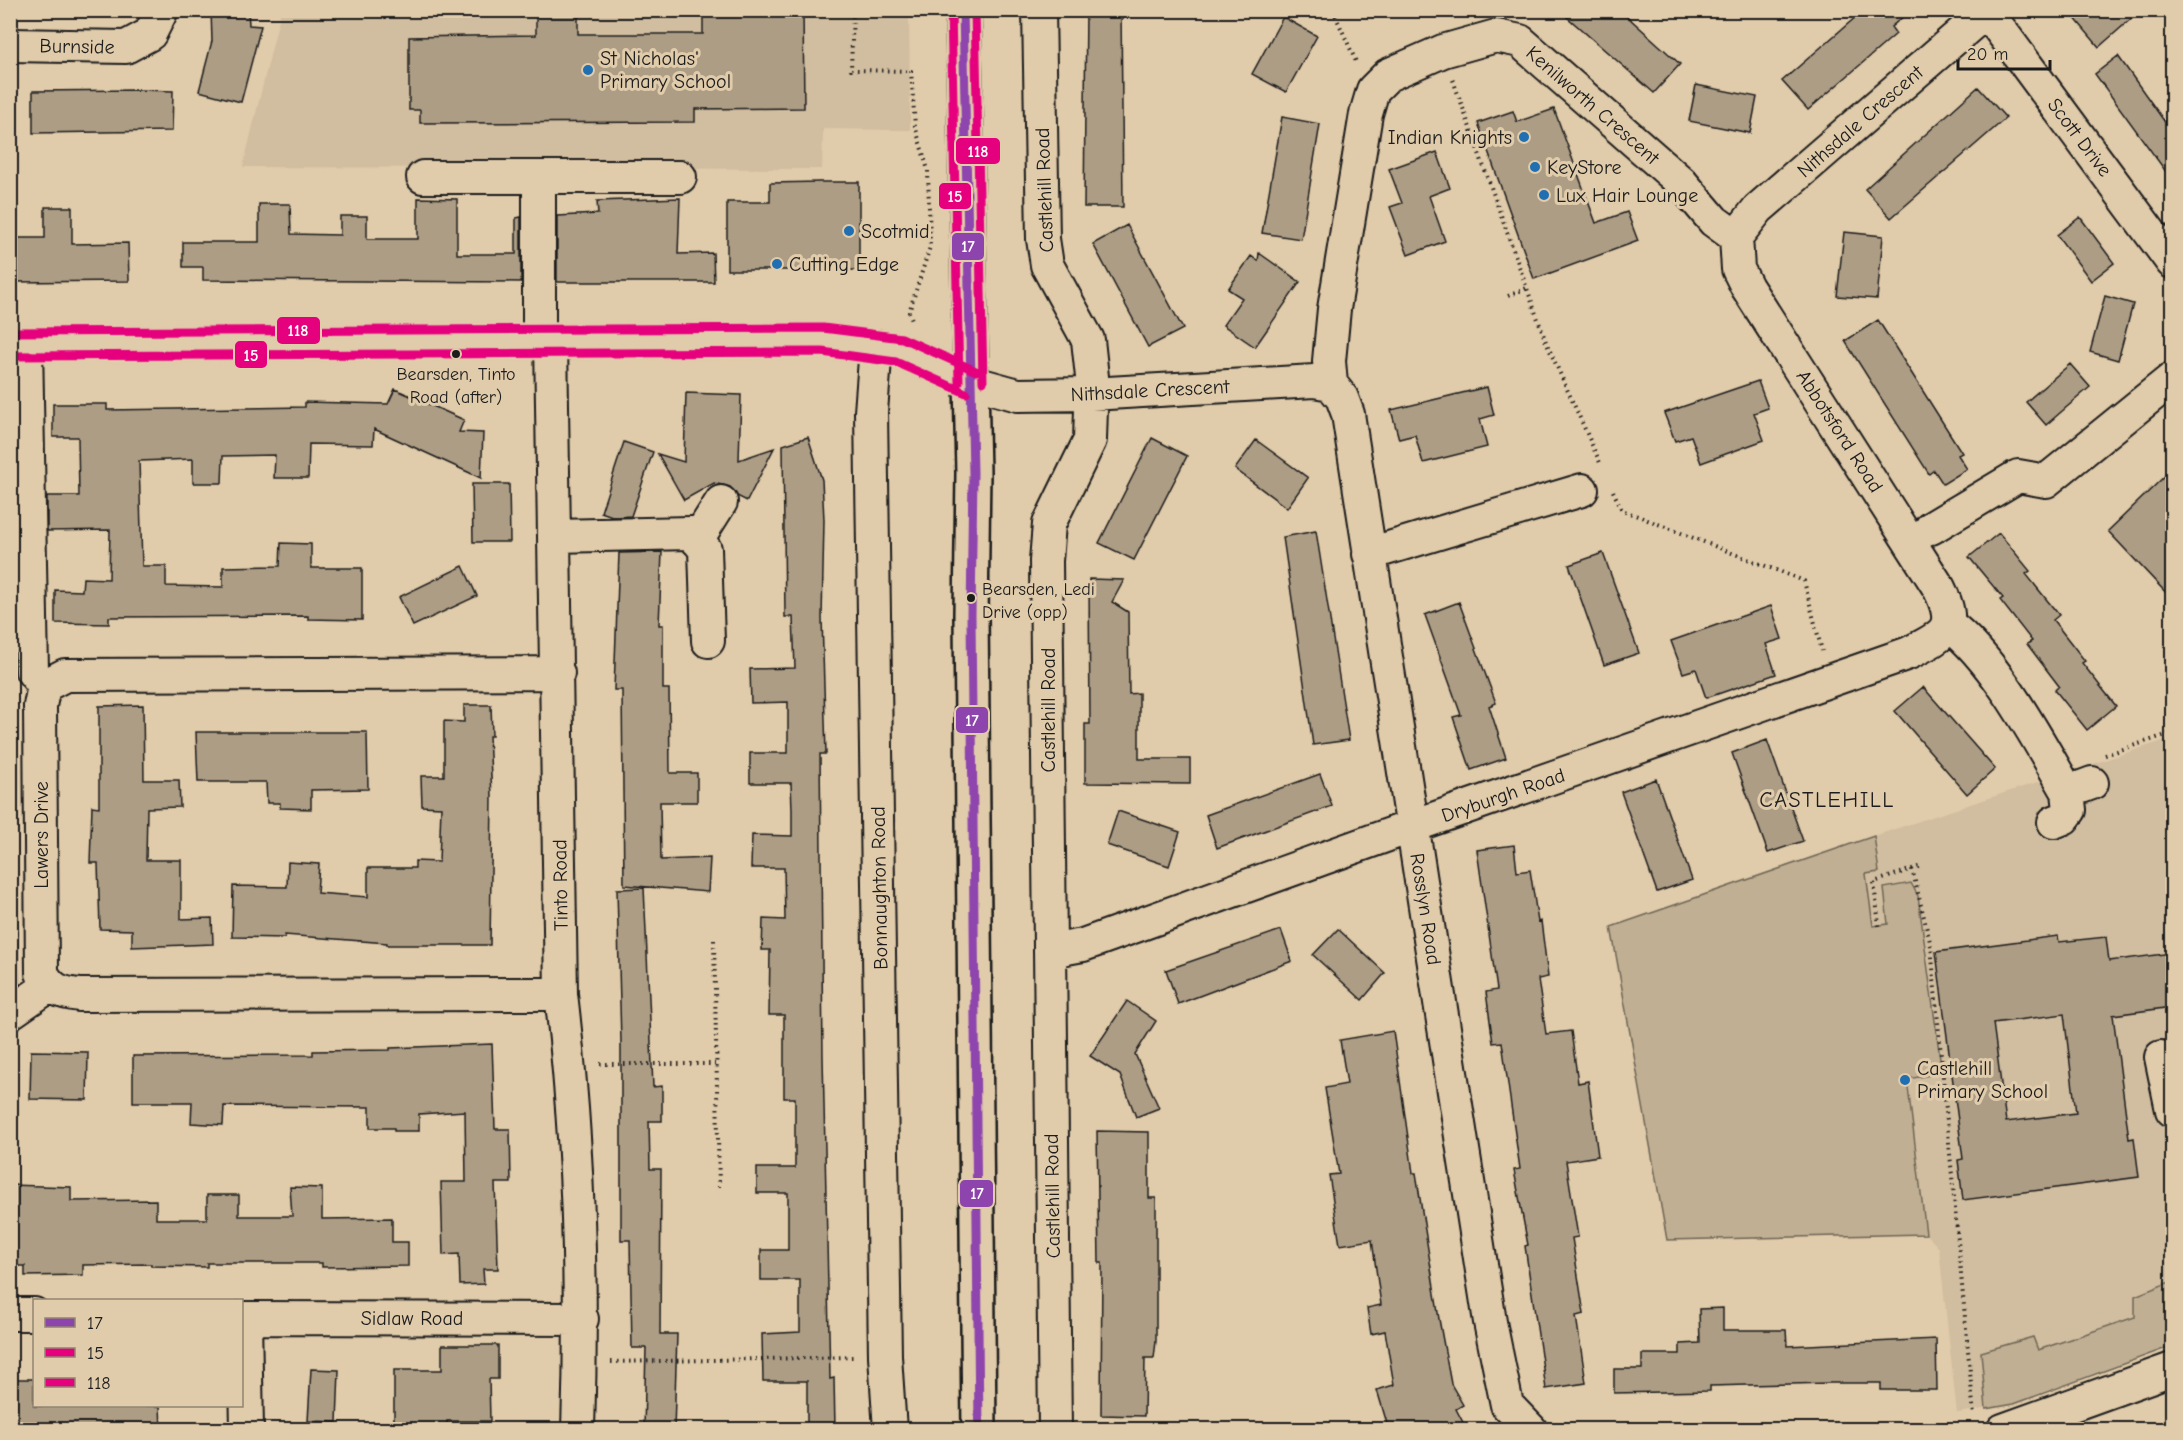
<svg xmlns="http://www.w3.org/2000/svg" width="2183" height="1440" font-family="'Comic Neue',sans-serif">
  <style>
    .built { fill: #d1bd9f }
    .green { fill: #c0af92; stroke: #6e6657; stroke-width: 1.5 }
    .building { fill: #ad9d85; stroke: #1c1c1c; stroke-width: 1.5; fill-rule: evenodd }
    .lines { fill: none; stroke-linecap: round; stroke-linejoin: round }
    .minor-casing { stroke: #1c1c1c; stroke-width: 36 }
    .major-casing { stroke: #1c1c1c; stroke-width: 38 }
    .path { stroke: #1c1c1c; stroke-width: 4; stroke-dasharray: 1.5 4.5; stroke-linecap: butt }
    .minor { stroke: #e0cbaa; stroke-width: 32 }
    .major { stroke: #e0cbaa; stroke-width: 33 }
    .bus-1-casing { stroke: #e0cbaa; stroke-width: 14 }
    .bus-2-casing { stroke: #e0cbaa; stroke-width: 14 }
    .bus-3-casing { stroke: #e0cbaa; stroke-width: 14 }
    .bus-1 { stroke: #8e44ad; stroke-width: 9 }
    .bus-2 { stroke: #e6007e; stroke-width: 9 }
    .bus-3 { stroke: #e5007d; stroke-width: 9 }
    .poi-dot { fill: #1f6fb2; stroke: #e0cbaa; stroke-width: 2 }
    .bus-dot { fill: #1c1c1c; stroke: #e0cbaa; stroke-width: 2 }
    .labels { text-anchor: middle; stroke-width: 6; stroke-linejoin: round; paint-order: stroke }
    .bus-label { font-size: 18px; fill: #1c1c1c; stroke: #e0cbaa }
    .street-label { font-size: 20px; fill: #1c1c1c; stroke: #e0cbaa }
    .poi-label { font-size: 20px; fill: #1c1c1c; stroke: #e0cbaa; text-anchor: start }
    .quarter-label { font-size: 22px; letter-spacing: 1.5px; fill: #1c1c1c; stroke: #e0cbaa }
    .line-badge { stroke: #e0cbaa; stroke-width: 2 }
    .badge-label { font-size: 16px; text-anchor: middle; font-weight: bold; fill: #fff }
  </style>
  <rect width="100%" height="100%" fill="#e0cbaa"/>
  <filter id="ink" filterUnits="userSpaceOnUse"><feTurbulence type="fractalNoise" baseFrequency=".0167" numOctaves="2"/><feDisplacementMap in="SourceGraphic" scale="12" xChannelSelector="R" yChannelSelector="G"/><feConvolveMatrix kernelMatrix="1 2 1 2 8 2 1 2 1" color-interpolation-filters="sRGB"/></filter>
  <g filter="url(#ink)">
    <path class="built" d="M 281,11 L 909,11 L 910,130 L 823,129 L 822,169 L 243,167 Z
      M 2172,738 L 2172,1346 L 2014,1404 L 1957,1413 L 1939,1248 L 1926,1234 L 1667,1240 L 1611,927 L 1874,836 Z"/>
    <path class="green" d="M 1874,836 L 1879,872 L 1866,874 L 1873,926 L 1888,924 L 1884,888 L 1911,883 L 1918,896 L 1942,1073 L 1907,1079 L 1926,1234 L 1667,1240 L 1611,927 Z
      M 11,910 L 17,912 L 19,989 L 11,974 Z
      M 2172,1281 L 2172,1346 L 2014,1404 L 1986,1409 L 1981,1352 L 2033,1337 L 2038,1350 L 2135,1317 L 2135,1296 Z"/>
    <path class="building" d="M 211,10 L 248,10 L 249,25 L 261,26 L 241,102 L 199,91 L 212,41 Z
      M 703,10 L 803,10 L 804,108 L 695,109 L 695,122 L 420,123 L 420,110 L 409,110 L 409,37 L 536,35 L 536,14 L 578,13 L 578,34 L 703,34 Z
      M 1086,10 L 1121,10 L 1123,207 L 1084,207 Z
      M 1559,10 L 1620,10 L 1680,64 L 1654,93 Z
      M 1864,10 L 1911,10 L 1891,27 L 1896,34 L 1808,110 L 1782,81 Z
      M 2068,10 L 2141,10 L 2099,47 Z
      M 1283,17 L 1317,36 L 1286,92 L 1252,74 Z
      M 2118,56 L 2172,132 L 2172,180 L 2095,74 Z
      M 1696,85 L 1757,97 L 1750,133 L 1689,121 Z
      M 1978,87 L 2006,118 L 1891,218 L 1865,189 Z
      M 139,90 L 173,91 L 172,131 L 33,133 L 33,91 Z
      M 1554,109 L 1596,223 L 1627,212 L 1638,241 L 1534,279 L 1478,123 L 1513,111 L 1517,122 Z
      M 1282,117 L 1320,124 L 1301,239 L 1262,233 Z
      M 1437,152 L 1450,188 L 1429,196 L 1445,241 L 1408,255 L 1390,207 L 1402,203 L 1389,169 Z
      M 819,182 L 859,182 L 859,270 L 727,270 L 727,202 L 770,202 L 770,183 Z
      M 418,198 L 457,199 L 457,254 L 516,254 L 516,218 L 521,217 L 521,282 L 203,280 L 203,267 L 183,267 L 183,242 L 259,242 L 259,204 L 290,204 L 291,234 L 340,235 L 340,216 L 367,216 L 367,239 L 418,239 Z
      M 680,198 L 678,254 L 713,253 L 714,282 L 557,282 L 557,216 L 598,214 L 597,201 Z
      M 45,207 L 72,207 L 72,244 L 128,243 L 129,281 L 10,282 L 10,238 L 45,238 Z
      M 2080,217 L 2114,263 L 2091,281 L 2057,235 Z
      M 1127,225 L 1183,329 L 1148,347 L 1093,244 Z
      M 1844,232 L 1883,236 L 1877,299 L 1837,296 Z
      M 1259,253 L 1300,282 L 1255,347 L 1223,325 L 1242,298 L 1228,289 L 1251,256 L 1258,261 Z
      M 2105,296 L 2133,304 L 2118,360 L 2090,352 Z
      M 1878,320 L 1962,453 L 1958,455 L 1967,469 L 1943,484 L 1934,470 L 1929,474 L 1845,341 Z
      M 2070,364 L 2090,387 L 2046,425 L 2026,402 Z
      M 1758,381 L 1768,408 L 1754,413 L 1764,440 L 1701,463 L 1691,436 L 1675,441 L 1664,413 Z
      M 1487,387 L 1494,415 L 1480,419 L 1487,447 L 1423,463 L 1415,435 L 1399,439 L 1391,410 Z
      M 395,389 L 464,420 L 459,432 L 483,433 L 481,478 L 374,429 L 373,445 L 309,444 L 308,478 L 274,478 L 275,455 L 223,456 L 222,483 L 193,483 L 193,459 L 139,461 L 142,566 L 166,566 L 166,586 L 223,587 L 223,567 L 280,566 L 281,543 L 311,544 L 311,568 L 362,568 L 362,620 L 308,619 L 308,616 L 109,617 L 109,624 L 55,623 L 55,590 L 82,591 L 83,578 L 109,579 L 110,530 L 47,531 L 47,496 L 79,496 L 78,437 L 53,437 L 53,404 L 107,404 L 107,410 L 305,407 L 305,402 L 388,404 Z
      M 686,393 L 741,395 L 739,460 L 774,448 L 747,501 L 737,496 L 730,487 L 714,483 L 684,500 L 658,454 L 684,462 Z
      M 808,437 L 822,480 L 824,520 L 822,618 L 826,754 L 820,754 L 823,1058 L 830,1379 L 834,1378 L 835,1430 L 807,1430 L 807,1381 L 763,1381 L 762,1334 L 800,1332 L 800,1280 L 761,1280 L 761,1250 L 788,1250 L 788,1193 L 757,1193 L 757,1168 L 795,1168 L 795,1098 L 784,1098 L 784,1015 L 769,1015 L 770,950 L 762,950 L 763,919 L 785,920 L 784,868 L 751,868 L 752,835 L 792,836 L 792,810 L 791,783 L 750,783 L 750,753 L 788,753 L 788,702 L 751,703 L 750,669 L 795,668 L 793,617 L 785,617 L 783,445 Z
      M 1152,438 L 1187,456 L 1134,560 L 1099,543 Z
      M 1256,440 L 1308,478 L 1287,508 L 1235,469 Z
      M 624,442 L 653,452 L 631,516 L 615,517 L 601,512 Z
      M 2172,469 L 2172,599 L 2108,531 Z
      M 472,484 L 509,484 L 510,542 L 473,542 Z
      M 1316,531 L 1349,740 L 1313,745 L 1283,537 Z
      M 1999,533 L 2030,571 L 2026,574 L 2059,615 L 2053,620 L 2085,661 L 2082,663 L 2116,706 L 2087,730 L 2055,690 L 2059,686 L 2027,644 L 2032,641 L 2000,600 L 2003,598 L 1969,557 Z
      M 662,552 L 659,625 L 663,625 L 663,689 L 669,689 L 670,773 L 697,773 L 697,802 L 660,802 L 661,860 L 710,858 L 708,892 L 624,885 L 622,690 L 614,690 L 619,553 Z
      M 1603,553 L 1639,653 L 1604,665 L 1569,565 Z
      M 463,566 L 477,596 L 413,626 L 399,597 Z
      M 1089,579 L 1124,580 L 1112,602 L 1128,612 L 1129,694 L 1139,693 L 1139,759 L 1190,759 L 1190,784 L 1085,783 L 1085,724 L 1090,724 Z
      M 1459,602 L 1496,703 L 1489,706 L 1506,758 L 1471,770 L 1453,717 L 1461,715 L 1425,615 Z
      M 1771,606 L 1782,639 L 1766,644 L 1776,674 L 1706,698 L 1696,669 L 1683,673 L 1671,641 Z
      M 1923,687 L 1995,769 L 1967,794 L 1895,711 Z
      M 143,705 L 144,780 L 179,780 L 180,807 L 147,808 L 146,860 L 181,860 L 181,919 L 212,918 L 213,944 L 132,947 L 132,930 L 100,929 L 98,863 L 90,863 L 92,806 L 99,807 L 99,706 Z
      M 464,705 L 491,705 L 492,736 L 489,736 L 492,796 L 490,945 L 387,945 L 387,943 L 285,935 L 285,938 L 232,937 L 233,886 L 287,887 L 288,862 L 319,864 L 317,893 L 368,897 L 368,868 L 415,868 L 415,861 L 439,862 L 441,807 L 422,806 L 421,776 L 444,776 L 444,721 L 464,722 Z
      M 196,732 L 367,732 L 368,789 L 311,790 L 311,809 L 280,808 L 280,803 L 267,803 L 266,782 L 198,782 Z
      M 1767,740 L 1803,841 L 1768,853 L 1732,753 Z
      M 1320,774 L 1332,806 L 1217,848 L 1206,815 Z
      M 1656,779 L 1692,880 L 1657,892 L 1621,792 Z
      M 1118,811 L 1180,832 L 1169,866 L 1107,845 Z
      M 1514,845 L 1517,872 L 1530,870 L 1538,922 L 1541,921 L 1548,977 L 1538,979 L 1546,1034 L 1571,1031 L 1578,1083 L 1588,1081 L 1598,1156 L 1566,1161 L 1578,1237 L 1572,1238 L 1584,1314 L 1576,1316 L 1586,1383 L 1546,1389 L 1525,1246 L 1528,1245 L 1514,1170 L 1520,1169 L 1502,1042 L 1493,1043 L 1486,992 L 1497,990 L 1477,850 Z
      M 644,888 L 653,1087 L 662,1086 L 662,1121 L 649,1121 L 650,1169 L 661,1169 L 660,1334 L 677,1334 L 674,1430 L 644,1430 L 646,1348 L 632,1348 L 630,1240 L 621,1240 L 621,1042 L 617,889 Z
      M 1338,929 L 1385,973 L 1362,1000 L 1313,955 Z
      M 1281,930 L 1292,961 L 1178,1004 L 1166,970 Z
      M 2058,936 L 2059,942 L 2106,937 L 2109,961 L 2172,953 L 2172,1007 L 2113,1015 L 2129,1139 L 2134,1138 L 2139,1177 L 1963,1200 L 1958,1160 L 1963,1159 L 1936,952 ZM 2064,1014 L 2076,1113 L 2006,1122 L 1993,1023 Z
      M 1127,1001 L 1156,1021 L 1135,1054 L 1159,1108 L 1136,1117 L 1120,1075 L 1090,1056 Z
      M 1393,1031 L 1413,1173 L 1416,1173 L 1439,1319 L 1451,1384 L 1463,1405 L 1456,1409 L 1467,1430 L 1389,1430 L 1377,1390 L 1394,1385 L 1385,1331 L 1371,1334 L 1367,1308 L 1381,1305 L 1372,1240 L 1340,1245 L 1329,1175 L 1339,1174 L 1325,1088 L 1347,1084 L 1340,1040 Z
      M 492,1044 L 495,1129 L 510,1129 L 511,1183 L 495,1183 L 498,1269 L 483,1269 L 484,1284 L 460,1285 L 459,1254 L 443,1255 L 441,1182 L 466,1182 L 465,1111 L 419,1114 L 419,1131 L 394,1131 L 394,1128 L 370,1128 L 370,1107 L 224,1106 L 223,1125 L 191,1123 L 192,1102 L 133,1102 L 133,1056 L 313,1055 L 313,1051 L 390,1050 L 390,1048 Z
      M 31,1051 L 88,1052 L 87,1100 L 30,1099 Z
      M 1097,1131 L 1149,1132 L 1149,1198 L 1156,1198 L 1156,1341 L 1154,1358 L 1145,1358 L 1144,1416 L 1101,1415 L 1102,1263 L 1099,1263 Z
      M 10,1185 L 71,1187 L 71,1201 L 156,1200 L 156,1219 L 207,1219 L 207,1195 L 239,1195 L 239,1216 L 292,1216 L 290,1187 L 322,1188 L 322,1219 L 392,1218 L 392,1242 L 408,1242 L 408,1266 L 322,1267 L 322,1263 L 207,1263 L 207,1267 L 151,1266 L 151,1264 L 83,1265 L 83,1275 L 25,1276 L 25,1266 L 10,1266 Z
      M 1723,1308 L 1723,1330 L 1786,1330 L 1787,1346 L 1936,1339 L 1937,1390 L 1881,1390 L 1881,1383 L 1830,1383 L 1710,1386 L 1710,1391 L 1614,1393 L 1614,1369 L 1642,1369 L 1642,1354 L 1680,1354 L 1680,1344 L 1700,1343 L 1699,1309 Z
      M 442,1345 L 498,1345 L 498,1379 L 489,1379 L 490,1421 L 447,1421 L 447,1430 L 394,1430 L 394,1370 L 442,1370 Z
      M 311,1369 L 339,1370 L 337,1422 L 308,1421 Z
      M 10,1379 L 34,1379 L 34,1406 L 160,1406 L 161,1430 L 10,1430 Z"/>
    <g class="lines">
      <defs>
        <path id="minor" d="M 1039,10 L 1043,239 L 1047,265 L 1088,340 L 1092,377 L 1090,440 L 1049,524 L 1046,561 L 1055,1430
          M 1987,12 L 2172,262
          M 10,45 L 126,47 L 150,34 L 162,10
          M 423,177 L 680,177
          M 1736,237 L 1758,209 L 1988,10
          M 539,340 L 539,177
          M 551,340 L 561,994 C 578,1138 583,1285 578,1430
          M 10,344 L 823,340 L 899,350 L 971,382 L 1018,395 L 1091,394 L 1314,381 L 1331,384
          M 26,344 L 32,671 L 44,686
          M 876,346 L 871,412 L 885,1356 L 890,1430
          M 1331,384 L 1342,398 L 1348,414 L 1490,1322 L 1507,1405 L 1531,1430
          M 1331,384 L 1329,361 L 1334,309 L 1366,114 L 1373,90 L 1388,75 L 1443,51 L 1496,36 L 1520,41 L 1681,182 L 1714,221 L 1736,237
          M 1931,528 L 2018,476 L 2046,481 L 2172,379
          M 555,536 L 691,533 L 705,549 L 708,641
          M 697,540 L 721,502
          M 1369,554 L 1582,490
          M 1948,624 C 1995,659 2038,740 2068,792
          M 558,673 L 65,675 L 44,686 L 40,706 L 42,973 C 51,990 61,993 80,995 L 561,994
          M 2054,822 L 2064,818 L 2070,810 L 2068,792 L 2092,783
          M 1050,951 L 1083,945 L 1413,826 L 1909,653 C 1945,635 1959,629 1939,588 L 1747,287 L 1738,269 L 1736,237
          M 10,1013 L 49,986
          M 2161,1057 L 2172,1110
          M 10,1314 L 34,1314
          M 242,1318 L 582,1319
          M 245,1318 L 247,1430
          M 2003,1430 L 2172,1369"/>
        <path id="major" d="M 963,10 L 973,473 L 971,615 L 979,1430"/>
      </defs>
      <use href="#minor" class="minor-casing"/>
      <use href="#major" class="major-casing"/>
      <path class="path" d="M 853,10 L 851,70 L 911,71 L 915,126 L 928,170 L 930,247 L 909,312 L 913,322
        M 1333,10 L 1357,64
        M 1453,80 L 1546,342 L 1601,465
        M 1508,296 L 1527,288
        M 1613,491 L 1622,510 L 1804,581 L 1822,651
        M 2105,755 L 2172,733
        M 1912,869 L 1931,946 L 1974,1416
        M 1879,926 L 1874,882 L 1921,866
        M 714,940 L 719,1187
        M 600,1064 L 715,1064
        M 611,1362 L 855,1357"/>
      <use href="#minor" class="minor"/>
      <use href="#major" class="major"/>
      <defs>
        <path id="bus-1" d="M 963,10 L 973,473 L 971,615 L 979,1430"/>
        <path id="bus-2" d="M 951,10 L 959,382
          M 10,356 L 822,352 L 896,362 L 966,393"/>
        <path id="bus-3" d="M 975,10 L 983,382
          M 10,332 L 823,328 L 902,338 L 976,371"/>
      </defs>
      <use href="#bus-1" class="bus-1-casing"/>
      <use href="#bus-2" class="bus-2-casing"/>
      <use href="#bus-3" class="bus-3-casing"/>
      <use href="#bus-1" class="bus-1"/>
      <use href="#bus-2" class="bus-2"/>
      <use href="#bus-3" class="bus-3"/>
    </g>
  </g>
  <g class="poi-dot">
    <circle cx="588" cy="70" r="6"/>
    <circle cx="1524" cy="137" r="6"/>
    <circle cx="1535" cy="167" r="6"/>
    <circle cx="1544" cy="195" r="6"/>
    <circle cx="849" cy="231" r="6"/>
    <circle cx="777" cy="264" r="6"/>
    <circle cx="1905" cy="1080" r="6"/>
  </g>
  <g class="bus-dot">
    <circle cx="456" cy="354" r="5"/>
    <circle cx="971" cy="598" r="5"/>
  </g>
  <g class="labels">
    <g class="bus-label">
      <text x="456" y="380">Bearsden, Tinto<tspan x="456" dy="23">Road (after)</tspan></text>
      <text x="982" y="595" text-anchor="start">Bearsden, Ledi<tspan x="982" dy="23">Drive (opp)</tspan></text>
    </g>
    <g class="street-label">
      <text transform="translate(77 46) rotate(1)" y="7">Burnside</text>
      <text transform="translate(1593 105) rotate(41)" y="7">Kenilworth Crescent</text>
      <text transform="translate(1860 121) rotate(-41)" y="7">Nithsdale Crescent</text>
      <text transform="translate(2080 137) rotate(53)" y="7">Scott Drive</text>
      <text transform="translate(1044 190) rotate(-92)" y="7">Castlehill Road</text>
      <text transform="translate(1150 390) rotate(-3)" y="7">Nithsdale Crescent</text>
      <text transform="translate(1840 431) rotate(57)" y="7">Abbotsford Road</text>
      <text transform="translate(1048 710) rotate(-90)" y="7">Castlehill Road</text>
      <text transform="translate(1503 795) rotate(-19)" y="7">Dryburgh Road</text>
      <text transform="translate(41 835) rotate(-90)" y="7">Lawers Drive</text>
      <text transform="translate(560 885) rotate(-91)" y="7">Tinto Road</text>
      <text transform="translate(879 888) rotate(-91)" y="7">Bonnaughton Road</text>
      <text transform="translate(1426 909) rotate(81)" y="7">Rosslyn Road</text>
      <text transform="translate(1052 1196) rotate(-91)" y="7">Castlehill Road</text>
      <text x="412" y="1325">Sidlaw Road</text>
    </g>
    <g class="poi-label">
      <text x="600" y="65">St Nicholas'<tspan x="600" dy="23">Primary School</tspan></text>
      <text x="1512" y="144" text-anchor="end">Indian Knights</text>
      <text x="1547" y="174">KeyStore</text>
      <text x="1556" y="202">Lux Hair Lounge</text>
      <text x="861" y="238">Scotmid</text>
      <text x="789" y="271">Cutting Edge</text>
      <text x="1917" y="1075">Castlehill<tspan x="1917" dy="23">Primary School</tspan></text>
    </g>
    <g class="quarter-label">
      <text x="1827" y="807">CASTLEHILL</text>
    </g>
  </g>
  <g class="line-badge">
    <rect x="955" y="137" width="46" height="28" rx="6" fill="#e5007d"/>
    <rect x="938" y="182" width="34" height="28" rx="6" fill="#e6007e"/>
    <rect x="951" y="232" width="34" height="29" rx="6" fill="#8e44ad"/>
    <rect x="276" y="316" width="45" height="29" rx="6" fill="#e5007d"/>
    <rect x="234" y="340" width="34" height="29" rx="6" fill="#e6007e"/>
    <rect x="955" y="706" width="34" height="28" rx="6" fill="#8e44ad"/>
    <rect x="959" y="1179" width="35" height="29" rx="6" fill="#8e44ad"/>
  </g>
  <g class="badge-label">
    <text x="978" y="157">118</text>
    <text x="955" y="202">15</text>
    <text x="968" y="252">17</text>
    <text x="298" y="336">118</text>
    <text x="251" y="361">15</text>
    <text x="972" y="726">17</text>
    <text x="977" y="1199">17</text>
  </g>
  <rect width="2183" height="1440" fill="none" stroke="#e0cbaa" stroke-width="36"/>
  <rect x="18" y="18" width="2147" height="1404" fill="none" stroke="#1c1c1c" stroke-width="2" filter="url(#ink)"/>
  <rect x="33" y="1299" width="210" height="108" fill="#e0cbaa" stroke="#928571" stroke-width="1.5"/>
  <rect x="45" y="1318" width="30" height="9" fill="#8e44ad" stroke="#928571" stroke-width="1.5"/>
  <text x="87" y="1329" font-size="18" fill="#1c1c1c">17</text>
  <rect x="45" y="1348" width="30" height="9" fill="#e6007e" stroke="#928571" stroke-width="1.5"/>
  <text x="87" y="1359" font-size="18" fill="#1c1c1c">15</text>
  <rect x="45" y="1378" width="30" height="9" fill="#e5007d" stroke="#928571" stroke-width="1.5"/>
  <text x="87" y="1389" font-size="18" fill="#1c1c1c">118</text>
  <path d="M1958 60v9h92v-9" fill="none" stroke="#1c1c1c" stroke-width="3"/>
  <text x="1967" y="60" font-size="18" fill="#1c1c1c" stroke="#e0cbaa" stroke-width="4.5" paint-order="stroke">20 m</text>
</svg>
